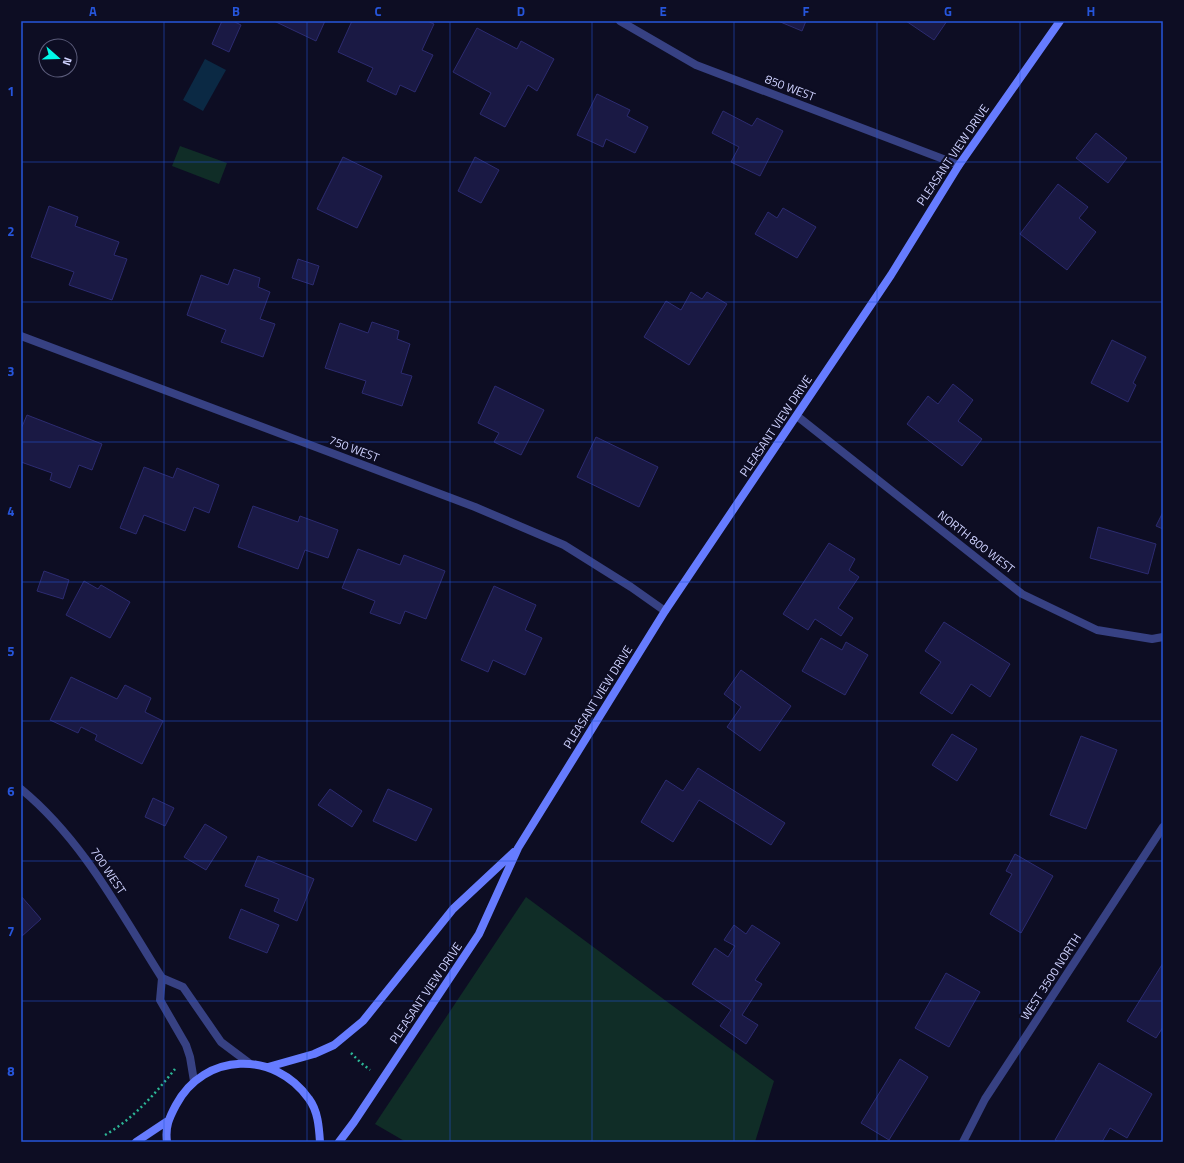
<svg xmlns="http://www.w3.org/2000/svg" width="1184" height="1163" font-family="'Titillium Web',sans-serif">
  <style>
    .green { fill: #102d27 }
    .water { fill: #0b2944 }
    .building { fill: #1a1944; stroke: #2c2b70 }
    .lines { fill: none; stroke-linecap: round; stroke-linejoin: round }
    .path { stroke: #2cb696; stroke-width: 2.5; stroke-dasharray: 2 3; stroke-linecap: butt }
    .street { stroke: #374183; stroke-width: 8 }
    .secondary { stroke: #667cff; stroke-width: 8 }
    .grid { fill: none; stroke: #2655da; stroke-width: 1; stroke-opacity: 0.55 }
    .labels { text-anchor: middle; stroke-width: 4; stroke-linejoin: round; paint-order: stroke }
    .street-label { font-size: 12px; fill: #cfd2ff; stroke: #0d0d23 }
    .neatline { fill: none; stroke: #2655da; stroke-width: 1.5 }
    .grid-label { font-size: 13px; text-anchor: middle; font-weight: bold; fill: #2655da }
  </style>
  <rect width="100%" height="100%" fill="#0d0d23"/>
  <path class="green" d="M 180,146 L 227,163 L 219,184 L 172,166 Z
    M 526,897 L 774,1081 L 755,1142 L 406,1142 L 375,1124 Z"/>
  <path class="water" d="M 205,59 L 226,70 L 203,111 L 183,100 Z"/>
  <path class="building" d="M 222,21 L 233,21 L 241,25 L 229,52 L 212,44 Z
    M 274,21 L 325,21 L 316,41 Z
    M 352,21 L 427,21 L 434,24 L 422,50 L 433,55 L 415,92 L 400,85 L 396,95 L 367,81 L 373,68 L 338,52 Z
    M 778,21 L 806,21 L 802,31 Z
    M 906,21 L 947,21 L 934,40 Z
    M 477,28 L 517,49 L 521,41 L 554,59 L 537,91 L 528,85 L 505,127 L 480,114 L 491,93 L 453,72 Z
    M 597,94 L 630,110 L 627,116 L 648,127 L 635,153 L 606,139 L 603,147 L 577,135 Z
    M 723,111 L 752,126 L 757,118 L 783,131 L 760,176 L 731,162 L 739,147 L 712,133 Z
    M 1096,133 L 1127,158 L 1108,183 L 1076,158 Z
    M 343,157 L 382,176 L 357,228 L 317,209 Z
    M 475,157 L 499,170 L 481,203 L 458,191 Z
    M 1058,184 L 1088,207 L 1079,218 L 1096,232 L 1067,270 L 1020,234 Z
    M 49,206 L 78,217 L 75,226 L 119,242 L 114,255 L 127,259 L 112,300 L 69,285 L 74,272 L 31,257 Z
    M 783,208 L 816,227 L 797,258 L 755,234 L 768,212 L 777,218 Z
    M 298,259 L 319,266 L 313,285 L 292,278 Z
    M 234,269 L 260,278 L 258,287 L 270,292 L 260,319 L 275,324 L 263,357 L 221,342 L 226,330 L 187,315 L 201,275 L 228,285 Z
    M 691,292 L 702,299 L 707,292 L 727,304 L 689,365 L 644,337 L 666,301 L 681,310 Z
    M 372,322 L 399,331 L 397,339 L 410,344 L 401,373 L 412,376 L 402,406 L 362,393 L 366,381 L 325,368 L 340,323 L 368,333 Z
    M 1112,340 L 1146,357 L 1133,383 L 1136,385 L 1128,402 L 1091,383 Z
    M 953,384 L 973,400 L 958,421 L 982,439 L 962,466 L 907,424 L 928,396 L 938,404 Z
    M 495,386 L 544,410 L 521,455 L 494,442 L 499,433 L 478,423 Z
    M 27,415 L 102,444 L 92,470 L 79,465 L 70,488 L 50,480 L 52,473 L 21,462 L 21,429 Z
    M 596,437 L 658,467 L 639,507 L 577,477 Z
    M 144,467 L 173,478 L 177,468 L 219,485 L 209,513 L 194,507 L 185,531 L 144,515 L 136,534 L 120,528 Z
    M 253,506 L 298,522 L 300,516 L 338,530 L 328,558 L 305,550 L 298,569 L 238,547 Z
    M 1163,512 L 1163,529 L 1156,526 Z
    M 1098,527 L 1156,544 L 1148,574 L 1090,558 Z
    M 829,543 L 855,559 L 849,570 L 859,577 L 838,608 L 853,618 L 841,636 L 815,619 L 808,630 L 783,614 Z
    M 358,549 L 400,565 L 404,555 L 445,571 L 426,619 L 405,611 L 400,624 L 370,613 L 375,601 L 342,588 Z
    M 44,571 L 69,580 L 63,599 L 37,591 Z
    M 84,581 L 98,589 L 101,585 L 130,602 L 110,638 L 66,615 Z
    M 494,586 L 536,605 L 525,630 L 542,638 L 525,675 L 493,660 L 488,672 L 461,660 Z
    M 944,622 L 1010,664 L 990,697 L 971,684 L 952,714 L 920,693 L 941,662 L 925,651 Z
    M 821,638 L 842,650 L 846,642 L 868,655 L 845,695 L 802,671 Z
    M 741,670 L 791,706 L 760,751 L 727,727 L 741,707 L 724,694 Z
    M 71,677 L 117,699 L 125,685 L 151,698 L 145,712 L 163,721 L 142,764 L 95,740 L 97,735 L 81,727 L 78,733 L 50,720 Z
    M 952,734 L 977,749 L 957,781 L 932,765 Z
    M 1081,736 L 1117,750 L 1086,829 L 1050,815 Z
    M 698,768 L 785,823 L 771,845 L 699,800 L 673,842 L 641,822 L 666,780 L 683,791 Z
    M 330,789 L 362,811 L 352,827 L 318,805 Z
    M 388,789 L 432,809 L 416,841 L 373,821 Z
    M 153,798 L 174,808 L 165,826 L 145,817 Z
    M 205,824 L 227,837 L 206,870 L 184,857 Z
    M 1015,854 L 1053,876 L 1021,933 L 990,914 L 1012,874 L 1006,871 Z
    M 258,856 L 314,879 L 297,921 L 274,911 L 279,899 L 245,886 Z
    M 21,896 L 41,919 L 21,937 Z
    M 241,909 L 279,925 L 267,953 L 229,938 Z
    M 734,925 L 746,934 L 752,925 L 780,943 L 755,980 L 762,984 L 742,1015 L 758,1025 L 746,1044 L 720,1026 L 731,1010 L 692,984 L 715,948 L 728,957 L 735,946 L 724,940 Z
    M 1163,963 L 1163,1027 L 1156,1038 L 1127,1021 Z
    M 946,973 L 980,992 L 949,1047 L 915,1028 Z
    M 900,1059 L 928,1077 L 889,1140 L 861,1123 Z
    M 1099,1063 L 1152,1094 L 1127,1138 L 1110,1128 L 1102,1142 L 1059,1142 L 1055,1140 Z"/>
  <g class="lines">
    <path class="path" d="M 351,1053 L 360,1062 L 370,1070
      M 105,1135 C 133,1119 155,1094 175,1069"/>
    <path class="street" d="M 620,21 L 696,65 L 959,165
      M 21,336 L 475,507 L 564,545 L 631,587 L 665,611
      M 797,416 L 1022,594 L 1097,630 L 1152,639 L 1163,637
      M 21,789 C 83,840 120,912 162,978
      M 162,978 L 183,987 L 221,1042 L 249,1063
      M 162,978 L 160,1000 L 186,1045 L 190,1057 L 194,1081
      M 963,1142 L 985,1099 L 1163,827"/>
    <path class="secondary" d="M 268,1067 L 314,1054 L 334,1045 L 363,1021 L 453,909 L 514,852
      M 136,1142 L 166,1122
      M 167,1142 C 165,1127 169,1118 176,1105 C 204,1052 275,1050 309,1099 C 318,1111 319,1127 320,1142
      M 339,1142 L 354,1122 L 479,934 L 518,848 L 665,611 L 891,275 L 959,165 L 1060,21"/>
  </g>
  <path class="grid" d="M 164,21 L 164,1142M 307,21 L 307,1142M 450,21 L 450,1142M 592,21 L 592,1142M 734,21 L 734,1142M 877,21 L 877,1142M 1020,21 L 1020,1142M 21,162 L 1163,162M 21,302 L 1163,302M 21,442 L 1163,442M 21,582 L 1163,582M 21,721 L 1163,721M 21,861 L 1163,861M 21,1001 L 1163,1001"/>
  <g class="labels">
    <g class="street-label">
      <text transform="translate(790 88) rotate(21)" y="4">850 WEST</text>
      <text transform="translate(953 155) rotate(-56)" y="4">PLEASANT VIEW DRIVE</text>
      <text transform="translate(776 426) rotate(-56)" y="4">PLEASANT VIEW DRIVE</text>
      <text transform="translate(354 449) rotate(21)" y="4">750 WEST</text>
      <text transform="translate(976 542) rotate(38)" y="4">NORTH 800 WEST</text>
      <text transform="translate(598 697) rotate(-58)" y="4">PLEASANT VIEW DRIVE</text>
      <text transform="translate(108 871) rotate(56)" y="4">700 WEST</text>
      <text transform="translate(1051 977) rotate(-57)" y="4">WEST 3500 NORTH</text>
      <text transform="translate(426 993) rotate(-56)" y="4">PLEASANT VIEW DRIVE</text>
    </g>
  </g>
  <rect width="1184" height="1163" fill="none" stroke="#0d0d23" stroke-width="44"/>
  <g transform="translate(58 58) rotate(110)"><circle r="19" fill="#0d0d23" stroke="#5b5c7b"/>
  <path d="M0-3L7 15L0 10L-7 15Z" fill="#00fae8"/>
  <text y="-6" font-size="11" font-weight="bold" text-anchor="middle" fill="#cfd2ff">N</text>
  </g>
  <rect x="22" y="22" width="1140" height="1119" class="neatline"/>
  <g class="grid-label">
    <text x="93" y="16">A</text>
    <text x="236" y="16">B</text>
    <text x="378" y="16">C</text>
    <text x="521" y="16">D</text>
    <text x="663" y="16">E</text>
    <text x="806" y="16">F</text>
    <text x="948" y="16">G</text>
    <text x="1091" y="16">H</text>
    <text x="11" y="96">1</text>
    <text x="11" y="236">2</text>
    <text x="11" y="376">3</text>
    <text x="11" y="516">4</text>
    <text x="11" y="656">5</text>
    <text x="11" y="796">6</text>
    <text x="11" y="936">7</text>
    <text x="11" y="1076">8</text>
  </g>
</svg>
